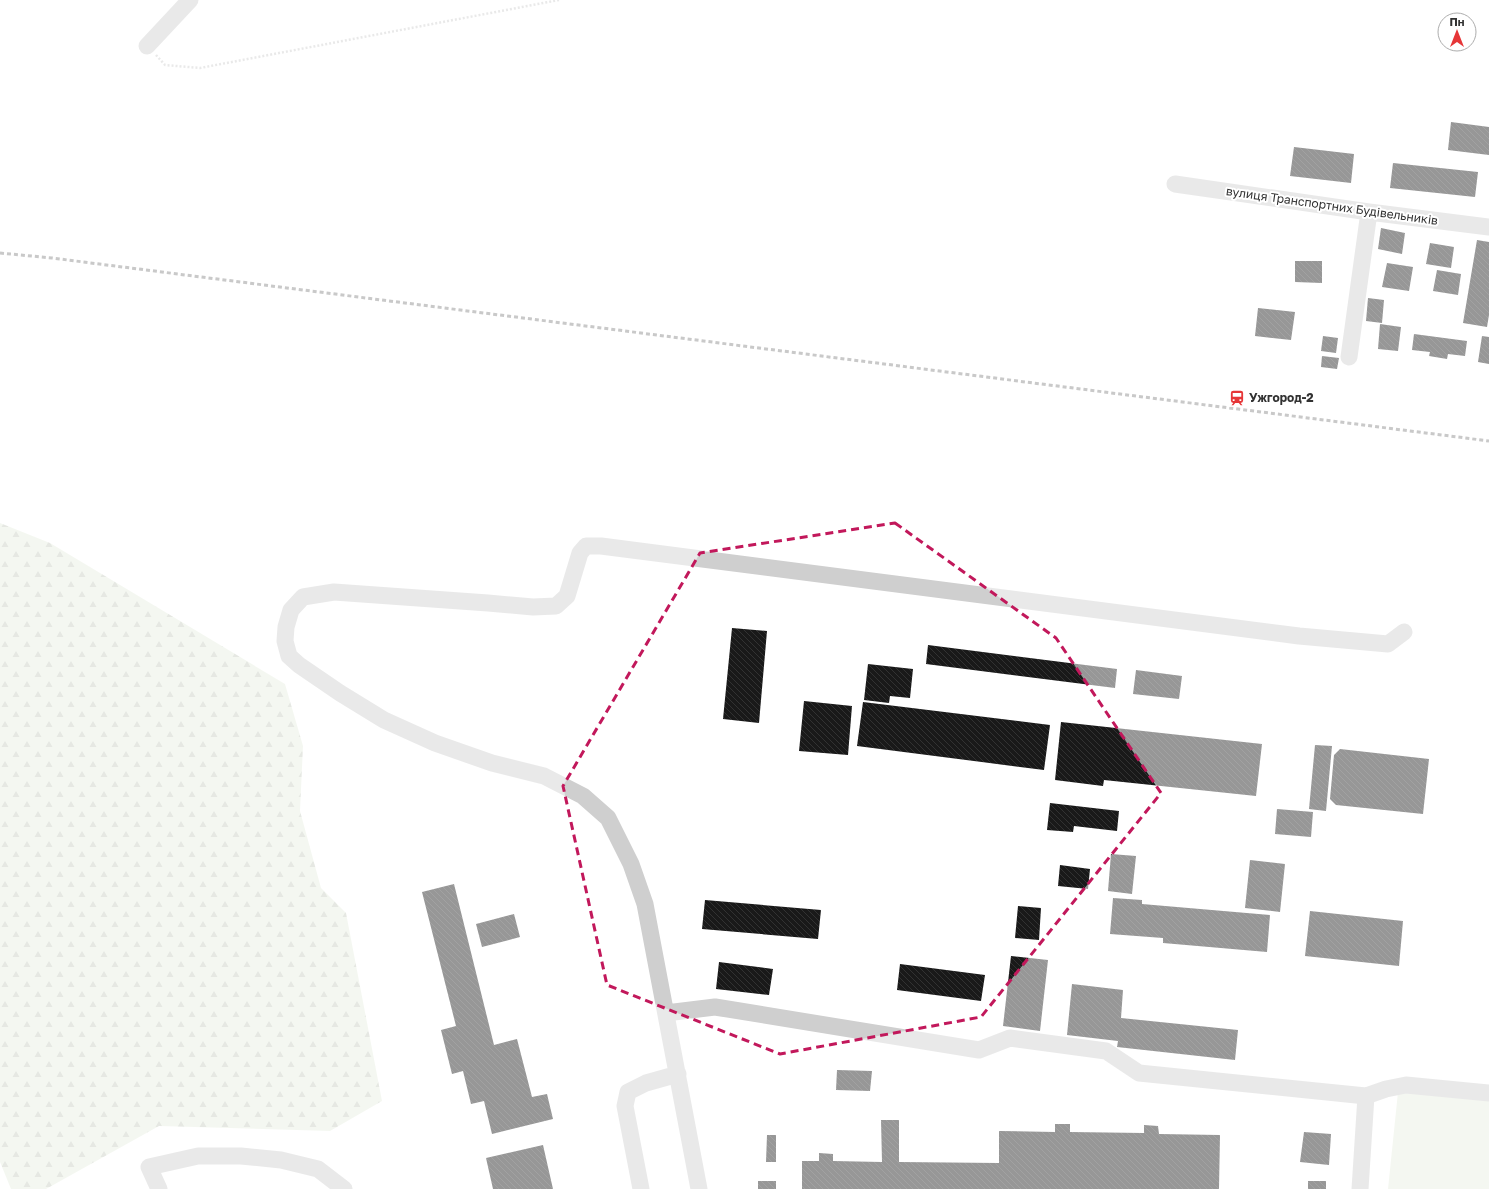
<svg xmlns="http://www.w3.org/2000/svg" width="1489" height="1189" font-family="'Golos Text',sans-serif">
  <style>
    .forest { fill: url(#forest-firs) }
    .pitch { fill: #e7eee0 }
    .building { fill: url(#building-back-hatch) }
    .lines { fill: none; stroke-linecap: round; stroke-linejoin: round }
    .path { stroke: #cfcfcf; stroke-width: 2.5; stroke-dasharray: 2 2; stroke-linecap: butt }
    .minor { stroke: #cfcfcf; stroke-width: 17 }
    .rail { stroke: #878787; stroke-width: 3; stroke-dasharray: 4 3; stroke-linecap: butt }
    .marked { fill: none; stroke: #c2185b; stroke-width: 3; stroke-dasharray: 8 5; stroke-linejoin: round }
    .labels { text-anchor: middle; stroke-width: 4; stroke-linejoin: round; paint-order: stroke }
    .street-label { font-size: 12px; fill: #323232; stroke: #fff }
    .poi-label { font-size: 12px; font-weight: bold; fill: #323232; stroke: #fff; text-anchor: start }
  </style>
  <defs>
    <pattern id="forest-firs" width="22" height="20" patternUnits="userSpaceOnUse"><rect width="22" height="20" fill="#e7eee0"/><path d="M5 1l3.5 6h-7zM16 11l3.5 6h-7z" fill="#c7cdc1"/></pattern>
    <pattern id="building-back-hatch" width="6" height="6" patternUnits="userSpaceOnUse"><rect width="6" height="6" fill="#191919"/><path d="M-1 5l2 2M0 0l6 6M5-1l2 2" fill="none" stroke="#323232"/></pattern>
  </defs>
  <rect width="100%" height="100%" fill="#fff"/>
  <path class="forest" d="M 0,523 L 50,543 L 285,684 L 303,746 L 300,811 L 321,888 L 346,913 L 382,1101 L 330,1131 L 159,1126 L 46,1189 L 11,1189 L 0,1162 Z"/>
  <path class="pitch" d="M 1398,1092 L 1489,1101 L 1489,1189 L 1388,1189 Z"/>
  <path class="building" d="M 1451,122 L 1489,127 L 1489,155 L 1448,150 Z
    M 1294,147 L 1354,154 L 1351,183 L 1290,176 Z
    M 1393,163 L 1478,172 L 1475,197 L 1390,188 Z
    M 1381,228 L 1405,233 L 1402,254 L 1378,249 Z
    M 1477,240 L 1489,242 L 1489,315 L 1487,327 L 1463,323 Z
    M 1430,243 L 1454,247 L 1451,268 L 1426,264 Z
    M 1295,261 L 1322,261 L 1322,283 L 1295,282 Z
    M 1387,263 L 1413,267 L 1409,291 L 1382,287 Z
    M 1437,270 L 1461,274 L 1458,295 L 1433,291 Z
    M 1368,298 L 1384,300 L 1382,323 L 1366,321 Z
    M 1258,308 L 1295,312 L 1291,340 L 1255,336 Z
    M 1380,324 L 1401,327 L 1398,351 L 1378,349 Z
    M 1414,334 L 1467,341 L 1465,356 L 1448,354 L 1447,359 L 1429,356 L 1430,352 L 1412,350 Z
    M 1323,336 L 1338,338 L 1336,353 L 1321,351 Z
    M 1482,336 L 1489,337 L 1489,364 L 1478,362 Z
    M 1322,356 L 1339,358 L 1337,369 L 1321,367 Z
    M 732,628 L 767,631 L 759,723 L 723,719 Z
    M 928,645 L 1117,669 L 1115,688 L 926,664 Z
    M 868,664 L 913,669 L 910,698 L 890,696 L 889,703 L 864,700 Z
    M 1136,670 L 1182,676 L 1179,699 L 1133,694 Z
    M 804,701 L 852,706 L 848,755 L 799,751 Z
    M 863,702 L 1050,725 L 1044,770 L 857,746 Z
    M 1061,722 L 1262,744 L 1256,796 L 1104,780 L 1103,786 L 1055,780 Z
    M 1315,745 L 1332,746 L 1326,811 L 1309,809 Z
    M 1340,749 L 1429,759 L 1423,814 L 1336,805 L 1330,799 L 1334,755 Z
    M 1050,803 L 1119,811 L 1117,831 L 1074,826 L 1073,832 L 1047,830 Z
    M 1277,809 L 1313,812 L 1311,837 L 1275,834 Z
    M 1111,854 L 1136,856 L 1132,894 L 1108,891 Z
    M 1250,860 L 1285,864 L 1280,912 L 1245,908 Z
    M 1060,865 L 1090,869 L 1088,889 L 1058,886 Z
    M 454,884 L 494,1045 L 517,1039 L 532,1097 L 547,1094 L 553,1119 L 492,1134 L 484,1101 L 471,1104 L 463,1071 L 452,1074 L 441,1030 L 456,1026 L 422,892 Z
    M 1113,898 L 1142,900 L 1142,904 L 1270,915 L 1267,952 L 1163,943 L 1163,938 L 1110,934 Z
    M 705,900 L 821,910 L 818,939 L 702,929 Z
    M 1018,906 L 1041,908 L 1039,940 L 1015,938 Z
    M 1310,911 L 1403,921 L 1399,966 L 1305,956 Z
    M 514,914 L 520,937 L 482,947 L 476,924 Z
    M 1011,956 L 1048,960 L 1040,1031 L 1003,1026 Z
    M 719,962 L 773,969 L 769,995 L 716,989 Z
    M 900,964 L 985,975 L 981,1001 L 897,990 Z
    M 1072,984 L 1123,990 L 1121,1018 L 1238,1030 L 1235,1060 L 1117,1047 L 1118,1041 L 1067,1035 Z
    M 837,1070 L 872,1071 L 870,1091 L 836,1090 Z
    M 881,1120 L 899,1120 L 899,1162 L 999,1163 L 999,1131 L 1055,1132 L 1055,1124 L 1070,1124 L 1070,1132 L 1144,1133 L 1144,1125 L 1158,1126 L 1159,1134 L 1220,1135 L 1219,1189 L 802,1189 L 802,1161 L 819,1161 L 819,1153 L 833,1154 L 833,1161 L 882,1162 Z
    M 1304,1132 L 1331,1134 L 1329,1165 L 1300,1162 Z
    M 767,1135 L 776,1135 L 776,1162 L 766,1162 Z
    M 543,1145 L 553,1189 L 493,1189 L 486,1158 Z
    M 758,1181 L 776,1181 L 776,1189 L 758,1189 Z
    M 1308,1181 L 1326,1181 L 1326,1189 L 1308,1189 Z"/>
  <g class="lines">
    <path class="path" d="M 156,55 L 165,65 L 200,68 L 559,0"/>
    <path class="minor" d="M 147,46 L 190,0
      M 1175,184 L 1369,212 L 1489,227
      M 1349,357 L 1369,212
      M 666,1013 L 715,1007 L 979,1050 L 1010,1038 L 1106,1051 L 1139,1073 L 1366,1096 L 1386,1089 L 1406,1085 L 1489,1093
      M 159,1189 L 149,1167 L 198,1156 L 241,1156 L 281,1160 L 318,1169 L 344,1189
      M 641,1189 L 625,1106 L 628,1092 L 646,1083 L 678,1074
      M 699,1189 L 645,904 L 631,864 L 608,818 L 583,796 L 544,776 L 492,763 L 435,743 L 384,720 L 340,693 L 299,665 L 289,656 L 285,641 L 286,627 L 291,610 L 303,597 L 334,592 L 488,603 L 533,607 L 556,606 L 567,596 L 580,553 L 586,546 L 601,546 L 1299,636 L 1388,644 L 1404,632
      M 1360,1189 L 1366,1096"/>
    <path class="rail" d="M 0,253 L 52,258 L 1489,441"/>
  </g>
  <path d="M0 0H1489V1189H0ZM 895,523 L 1056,638 L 1161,793 L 981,1017 L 780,1054 L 607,985 L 563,786 L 700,553 Z" fill="#fff" fill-opacity=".55" fill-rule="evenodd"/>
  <path class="marked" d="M 895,523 L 1056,638 L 1161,793 L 981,1017 L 780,1054 L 607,985 L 563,786 L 700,553 Z"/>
  <defs>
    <symbol id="station-bare" viewBox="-9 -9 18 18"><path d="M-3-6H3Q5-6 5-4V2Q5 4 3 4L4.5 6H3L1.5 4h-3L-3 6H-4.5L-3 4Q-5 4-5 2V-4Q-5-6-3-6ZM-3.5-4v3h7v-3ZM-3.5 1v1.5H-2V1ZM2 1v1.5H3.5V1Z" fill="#e63638" stroke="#fff" stroke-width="2.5" paint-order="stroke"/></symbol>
  </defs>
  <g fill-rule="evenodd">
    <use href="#station-bare" x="1226" y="387" width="22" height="22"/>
  </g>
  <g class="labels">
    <g class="street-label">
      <text transform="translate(1332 206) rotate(8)" y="4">вулиця Транспортних Будівельників</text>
    </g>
    <g class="poi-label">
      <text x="1249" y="402">Ужгород-2</text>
    </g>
  </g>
  <g transform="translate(1457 32)"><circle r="19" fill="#ffffff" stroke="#adadad"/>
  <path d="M0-3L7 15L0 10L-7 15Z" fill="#e63638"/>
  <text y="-6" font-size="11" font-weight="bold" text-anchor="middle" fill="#323232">Пн</text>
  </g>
</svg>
